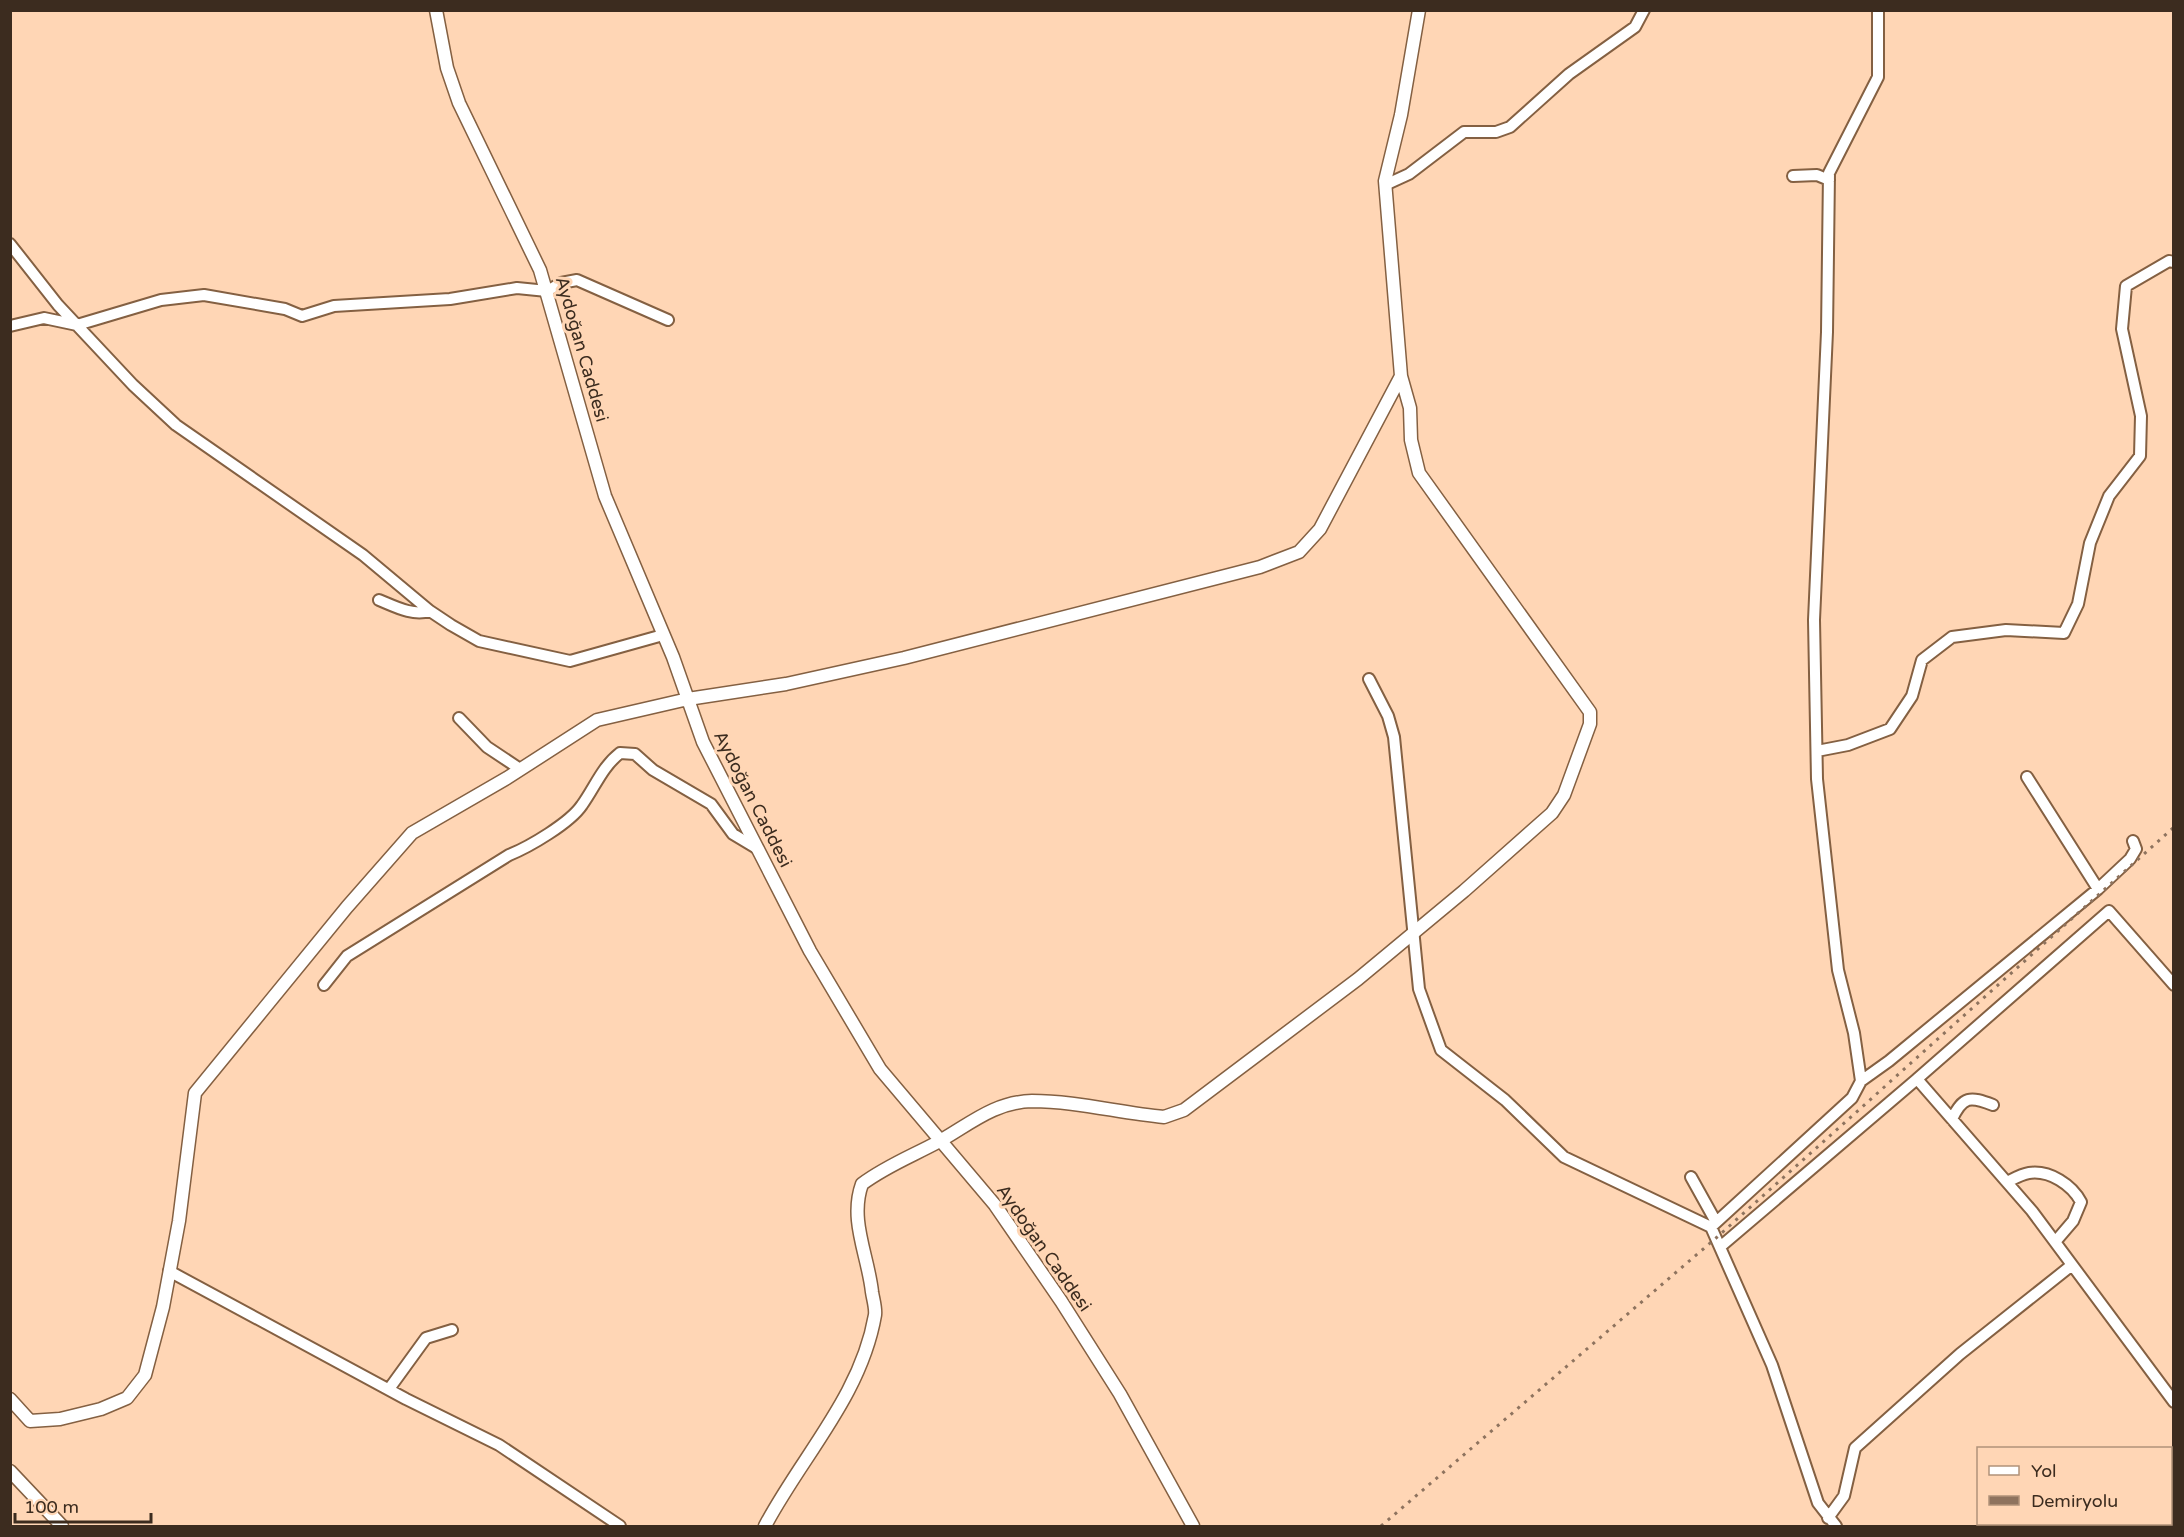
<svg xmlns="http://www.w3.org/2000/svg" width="2184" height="1537" font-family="'Varela Round',sans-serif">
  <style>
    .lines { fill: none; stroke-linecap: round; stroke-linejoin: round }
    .minor-casing { stroke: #846042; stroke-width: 14 }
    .tertiary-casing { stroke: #846042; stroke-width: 15 }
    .minor { stroke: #fff; stroke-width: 10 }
    .tertiary { stroke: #fff; stroke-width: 12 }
    .rail { stroke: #8e735e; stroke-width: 3; stroke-dasharray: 3 6; stroke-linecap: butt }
    .labels { text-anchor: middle; stroke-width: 6; stroke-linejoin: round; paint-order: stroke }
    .street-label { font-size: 18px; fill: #3c2c1f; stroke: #ffd6b5 }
  </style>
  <rect width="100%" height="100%" fill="#ffd6b5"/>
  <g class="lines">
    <defs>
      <path id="minor" d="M 1793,176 L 1817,175 L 1829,180
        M 1385,185 L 1409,174 L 1464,132 L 1496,132 L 1510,127 L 1569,74 L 1635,27 L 1644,10
        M 10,244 L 58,305 L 133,385 L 176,425 L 363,555 L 430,611 L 451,625 L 479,641 L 570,661 L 663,635
        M 10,326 L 44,318 L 77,325 L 161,300 L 204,295 L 285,309 L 302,316 L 334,306 L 450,299 L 517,288 L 547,291 L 561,283 L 577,280 L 668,320
        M 379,600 C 396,607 412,616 430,611
        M 1369,679 L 1388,716 L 1394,737 L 1419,989 L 1441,1050 L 1505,1100 L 1564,1157 L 1711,1227
        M 459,718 L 487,747 L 520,769
        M 1817,751 L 1848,745 L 1890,729 L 1912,696 L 1922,660 L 1952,637 L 2006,630 L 2064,633 L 2078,604 L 2090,543 L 2109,496 L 2140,456 L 2141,416 L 2122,329 L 2126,286 L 2169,261 L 2174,262
        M 2027,777 L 2098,889
        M 324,985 L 347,956 L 509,855 C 529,847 570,823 582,805 C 595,787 602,767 620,753 L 635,754 L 653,770 L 711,804 L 733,834 L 758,849
        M 2174,985 L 2109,911 L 1917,1079 L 2032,1211 L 2174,1402
        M 1861,1081 L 1889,1061 L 2098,889 L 2130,859 L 2136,849 L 2133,841
        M 1952,1119 C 1963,1096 1970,1096 1993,1105
        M 1691,1177 L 1716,1222
        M 2007,1182 C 2013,1179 2022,1174 2029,1173 C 2050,1170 2072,1185 2081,1202 L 2073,1221 L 2055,1242
        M 1720,1247 L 1917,1079
        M 169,1271 L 406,1399 L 499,1445 L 620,1526
        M 389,1389 L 426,1338 L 452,1330
        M 1828,1518 L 1844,1496 L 1855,1448 L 1960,1354 L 2072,1265
        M 1836,1526 L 1818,1503 L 1772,1365 L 1711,1227 L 1852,1098 L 1861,1081 L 1854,1033 L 1838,970 L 1817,779 L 1814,620 L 1827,332 L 1829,173 L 1878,77 L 1878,10"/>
      <path id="tertiary" d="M 436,10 L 447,68 L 459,103 L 540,270 L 605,496 L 673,657 L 703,742 L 810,951 L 880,1069 L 995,1205 L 1061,1301 L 1120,1394 L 1193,1526
        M 10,1399 L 30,1421 L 60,1419 L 101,1409 L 127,1398 L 145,1375 L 163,1307 L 179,1221 L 195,1093 L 347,907 L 412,833 L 507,778 L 597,720 L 688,699 L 786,684 L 904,658 L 1260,567 L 1299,552 L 1320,529 L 1401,376
        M 10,1471 L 62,1526
        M 2170,1479 L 2174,1475
        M 765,1526 C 802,1456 861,1396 875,1315 C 876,1308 873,1299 872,1292 C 868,1255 849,1220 862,1184 C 886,1166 912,1156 938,1142 C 970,1124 994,1102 1032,1101 C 1076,1101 1120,1113 1164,1117 L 1184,1110 L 1358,979 L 1464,891 L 1552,813 L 1564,795 L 1590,724 L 1590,712 L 1419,473 L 1411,440 L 1410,408 L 1401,376 L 1385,181 L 1401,115 L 1419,10
        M 2125,1526 L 2128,1524"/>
    </defs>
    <use href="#minor" class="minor-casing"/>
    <use href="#tertiary" class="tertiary-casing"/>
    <use href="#minor" class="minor"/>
    <use href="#tertiary" class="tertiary"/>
    <path class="rail" d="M 1381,1526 L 1716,1238 L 2174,827"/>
  </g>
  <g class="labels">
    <g class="street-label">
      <text transform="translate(582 349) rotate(74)" y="6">Aydoğan Caddesi</text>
      <text transform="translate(753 799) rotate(63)" y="6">Aydoğan Caddesi</text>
      <text transform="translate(1044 1248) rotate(55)" y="6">Aydoğan Caddesi</text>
    </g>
  </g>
  <rect width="2184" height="1537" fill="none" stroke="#3c2c1f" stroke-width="24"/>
  <rect x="1977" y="1447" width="195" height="78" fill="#ffd6b5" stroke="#b19279" stroke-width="1.5"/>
  <rect x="1989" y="1466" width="30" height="9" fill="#ffffff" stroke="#b19279" stroke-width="1.5"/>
  <text x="2031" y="1477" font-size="18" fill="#3c2c1f">Yol</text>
  <rect x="1989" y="1496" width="30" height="9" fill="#8e735e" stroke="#b19279" stroke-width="1.5"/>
  <text x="2031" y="1507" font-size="18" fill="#3c2c1f">Demiryolu</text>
  <path d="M15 1513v9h136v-9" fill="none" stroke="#3c2c1f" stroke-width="3"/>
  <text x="24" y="1513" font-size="18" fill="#3c2c1f" stroke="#ffd6b5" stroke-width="4.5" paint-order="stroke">100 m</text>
</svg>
